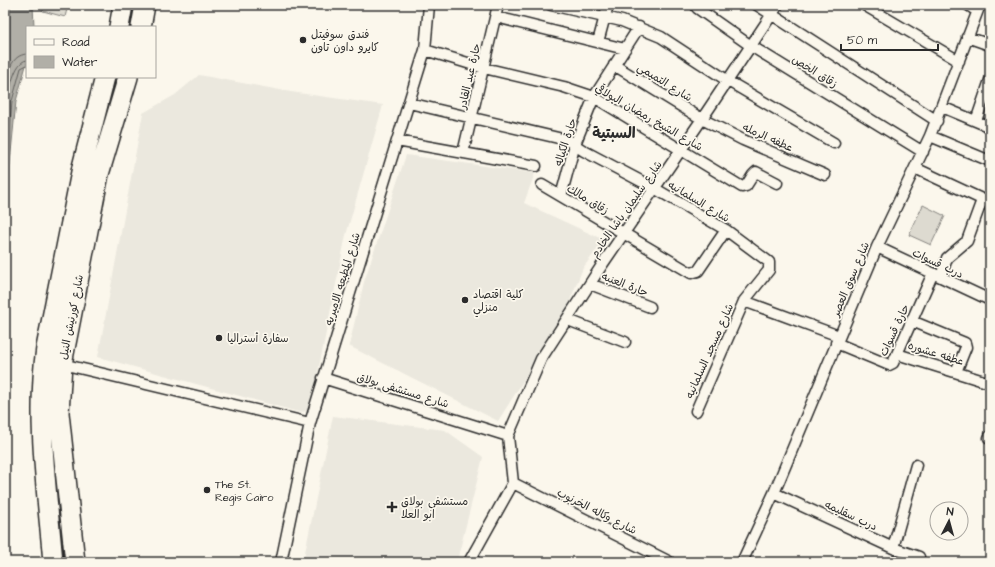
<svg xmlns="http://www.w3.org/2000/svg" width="995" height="567" font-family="'Architects Daughter','Playpen Sans Arabic',sans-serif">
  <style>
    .built { fill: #ebe8de }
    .green { fill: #dddad0; stroke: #84827e }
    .water { fill: #b1afa7; stroke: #7b7a75 }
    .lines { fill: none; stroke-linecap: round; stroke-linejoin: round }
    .shore { stroke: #61605d; stroke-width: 1 }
    .street-casing { stroke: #2b2b2b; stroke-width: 13 }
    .highway-casing { stroke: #2b2b2b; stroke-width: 22 }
    .street { stroke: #fbf7ec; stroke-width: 10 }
    .highway { stroke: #fbf7ec; stroke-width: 19 }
    .poi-dot { fill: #2b2b2b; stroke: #fbf7ec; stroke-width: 1.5 }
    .labels { text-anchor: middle; stroke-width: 3.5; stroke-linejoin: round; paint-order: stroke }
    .poi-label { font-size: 11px; fill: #2b2b2b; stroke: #fbf7ec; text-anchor: start }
    .street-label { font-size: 11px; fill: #2b2b2b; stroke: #fbf7ec }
    .district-label { font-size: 15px; font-weight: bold; fill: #2b2b2b; stroke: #fbf7ec }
  </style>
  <rect width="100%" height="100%" fill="#fbf7ec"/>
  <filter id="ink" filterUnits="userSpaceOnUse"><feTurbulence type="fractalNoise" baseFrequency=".025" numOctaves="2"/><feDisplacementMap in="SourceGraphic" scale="8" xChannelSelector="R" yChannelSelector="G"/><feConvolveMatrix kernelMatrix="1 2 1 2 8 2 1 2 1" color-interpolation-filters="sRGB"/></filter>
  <g filter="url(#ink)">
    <path class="built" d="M 199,75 L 291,92 L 383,105 L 346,235 L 310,411 L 298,412 L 98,357 L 143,113 L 175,95 Z
      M 406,155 L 535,173 L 524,203 L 604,240 L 583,268 L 563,318 L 498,421 L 349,346 L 364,282 Z
      M 333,416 L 445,430 L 483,457 L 458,557 L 455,562 L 303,562 Z"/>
    <path class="green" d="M 43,5 L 68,5 L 65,17 L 43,11 Z
      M 923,205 L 945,216 L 931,245 L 909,235 Z"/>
    <path class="water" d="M 5,5 L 33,5 L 34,26 L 27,27 L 27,62 L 16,101 L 5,215 Z"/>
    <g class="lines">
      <path class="shore" d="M 5,86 C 9,73 10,55 27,54
        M 5,127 C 6,113 10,61 27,60
        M 5,182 L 12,101 L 21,68 L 27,65"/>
      <defs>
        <path id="street" d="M 551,5 L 622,21 L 661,37 L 728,81 L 834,143
          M 757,5 L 937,121
          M 864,5 L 959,61
          M 968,5 L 977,11
          M 697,8 L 751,46 L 923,152
          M 496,17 L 625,49
          M 967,37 L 990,45
          M 598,42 L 608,5
          M 425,50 L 484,68 L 564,87 L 594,97 L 742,187 L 746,186 L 753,175 L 756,172 L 777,183
          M 614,65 L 702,119 L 743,140 L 825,175
          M 409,103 L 567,140 L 584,151 L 654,188 L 726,230 L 769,262 L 769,270 L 744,301 L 696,411
          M 942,107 L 990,127
          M 976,121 L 990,80
          M 930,136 L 990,161
          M 397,141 L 536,166
          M 463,153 L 498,5
          M 915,168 L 990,203
          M 542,185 L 691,273 L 698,271 L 726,230
          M 561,196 L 575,144 L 594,97 L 639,27
          M 877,247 L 990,300
          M 941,277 L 947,258 L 967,241 L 982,200
          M 590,284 L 650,307
          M 744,301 L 839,336
          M 568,320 L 625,342
          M 912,321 L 965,343 L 966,347 L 956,372
          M 836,343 L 889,365 L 893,363 L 933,273
          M 897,354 L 990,383
          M 62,364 L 310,423
          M 323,378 L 508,436
          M 989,438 L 990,436
          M 513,483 L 670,562
          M 774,493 L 893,548 L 919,557
          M 893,548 L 916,465
          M 281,562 L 310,423 L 425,50 L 429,5
          M 469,562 L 513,483 L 508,436 L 541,359 L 602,265 L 702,119 L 778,5
          M 742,562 L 774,493 L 877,247 L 930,136 L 980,5"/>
        <path id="highway" d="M 119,27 L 123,5
          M 141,27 L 145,5
          M 53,562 C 47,491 36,419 46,348 L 82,167 L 105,77
          M 75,562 L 59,413 L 62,364 L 99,174 L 128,77"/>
      </defs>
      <use href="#street" class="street-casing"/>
      <use href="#highway" class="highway-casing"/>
      <use href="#street" class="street"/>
      <use href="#highway" class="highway"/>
    </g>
  </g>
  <g class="poi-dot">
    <circle cx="303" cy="40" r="4"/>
    <circle cx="465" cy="300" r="4"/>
    <circle cx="219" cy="338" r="4"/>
    <circle cx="207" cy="490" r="4"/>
    <path d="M390 501h4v4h4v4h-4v4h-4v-4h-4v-4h4z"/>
  </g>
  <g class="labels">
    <g class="poi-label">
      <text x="311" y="38">فندق سوفيتل<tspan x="311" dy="13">كايرو داون تاون</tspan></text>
      <text x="473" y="298">كلية اقتصاد<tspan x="473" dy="13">منزلي</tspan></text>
      <text x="227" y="342">سفارة أستراليا</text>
      <text x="215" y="488">The St.<tspan x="215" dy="13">Regis Cairo</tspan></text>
      <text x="401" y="505">مستشفي بولاق<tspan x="401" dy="13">ابو العلا</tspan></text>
    </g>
    <g class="street-label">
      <text transform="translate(815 71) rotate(32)" y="4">زقاق الخص</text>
      <text transform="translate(469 76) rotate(-77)" y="4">حارة عبد القادر</text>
      <text transform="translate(665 82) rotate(32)" y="4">شارع التميمي</text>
      <text transform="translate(649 117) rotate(30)" y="4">شارع الشيخ رمضان البولاقي</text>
      <text transform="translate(768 137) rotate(24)" y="4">عطفه الرمله</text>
      <text transform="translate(565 142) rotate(-72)" y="4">حارة الكياله</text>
      <text transform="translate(588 199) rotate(31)" y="4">زقاق مالك</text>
      <text transform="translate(699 201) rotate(31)" y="4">شارع السلمانيه</text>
      <text transform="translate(626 209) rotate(-55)" y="4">شارع سليمان باشا الخادم</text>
      <text transform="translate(938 263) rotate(25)" y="4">درب قسوات</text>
      <text transform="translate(342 279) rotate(-73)" y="4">شارع المطبعه الاميريه</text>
      <text transform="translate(850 279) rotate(-67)" y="4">شارع سوق العصر</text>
      <text transform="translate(625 284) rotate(21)" y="4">حارة العنبه</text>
      <text transform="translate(71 317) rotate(-79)" y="4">شارع كورنيش النيل</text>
      <text transform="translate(894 330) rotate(-65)" y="4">حارة قسوات</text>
      <text transform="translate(709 351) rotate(-66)" y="4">شارع مسجد السلمانيه</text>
      <text transform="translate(936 353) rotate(17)" y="4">عطفه عشوره</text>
      <text transform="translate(403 390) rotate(17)" y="4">شارع مستشفى بولاق</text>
      <text transform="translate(597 511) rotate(27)" y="4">شارع وكاله الخرنوب</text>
      <text transform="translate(851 515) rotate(25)" y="4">درب سقليمه</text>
    </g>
    <g class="district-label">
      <text x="614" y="138">السبتية</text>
    </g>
  </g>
  <rect width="995" height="567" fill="none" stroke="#fbf7ec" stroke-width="20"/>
  <rect x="10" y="10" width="975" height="547" fill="none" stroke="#2b2b2b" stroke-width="1.5" filter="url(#ink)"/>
  <rect x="26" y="26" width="130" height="52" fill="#fbf7ec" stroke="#a8a59f"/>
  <rect x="34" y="39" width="20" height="6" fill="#fbf7ec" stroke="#a8a59f"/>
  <text x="62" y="46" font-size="12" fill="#2b2b2b">Road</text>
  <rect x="34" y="56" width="20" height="12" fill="#b1afa7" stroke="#a8a59f"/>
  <text x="62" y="66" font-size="12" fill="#2b2b2b">Water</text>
  <g transform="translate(949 521) rotate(6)"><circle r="19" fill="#fbf7ec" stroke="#a8a59f"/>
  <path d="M0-3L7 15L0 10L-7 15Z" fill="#2b2b2b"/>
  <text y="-6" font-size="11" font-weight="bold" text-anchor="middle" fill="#2b2b2b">N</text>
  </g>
  <path d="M841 44v6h97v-6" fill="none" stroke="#2b2b2b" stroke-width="2"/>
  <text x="847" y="44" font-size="12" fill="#2b2b2b" stroke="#fbf7ec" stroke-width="3" paint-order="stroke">50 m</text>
</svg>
